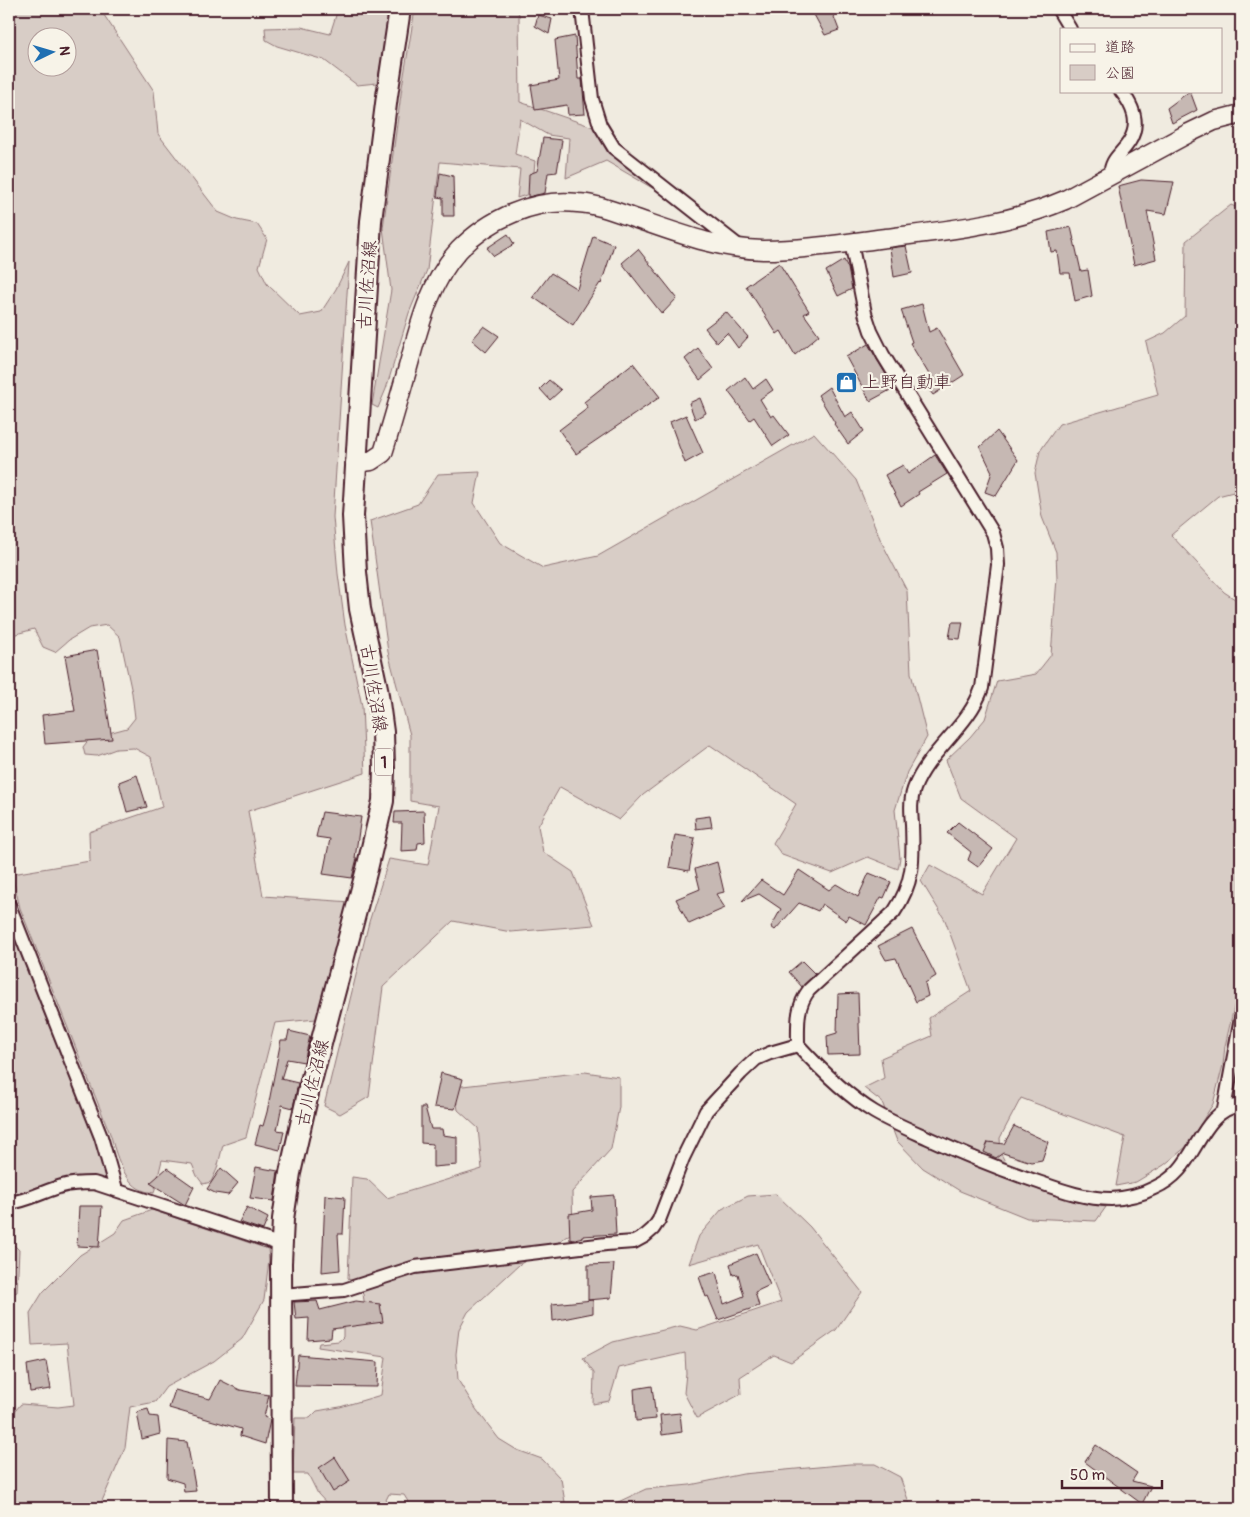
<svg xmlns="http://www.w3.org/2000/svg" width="1250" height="1517" font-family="Pangolin,'Klee One',sans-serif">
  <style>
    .green { fill: #d8cdc6; stroke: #917678; fill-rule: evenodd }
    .building { fill: #c6b8b3; stroke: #4a1f2b }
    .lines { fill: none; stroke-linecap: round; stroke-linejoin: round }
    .street-casing { stroke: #4a1f2b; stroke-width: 16 }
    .secondary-casing { stroke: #4a1f2b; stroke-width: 21 }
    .primary-casing { stroke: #4a1f2b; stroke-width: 24 }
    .street { stroke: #f7f3e8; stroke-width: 12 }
    .secondary { stroke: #f7f3e8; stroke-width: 18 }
    .primary { stroke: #f7f3e8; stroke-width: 20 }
    .labels { text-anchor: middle; stroke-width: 4.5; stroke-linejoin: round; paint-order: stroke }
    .shield { fill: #f7f3e8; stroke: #7e5f64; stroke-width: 1 }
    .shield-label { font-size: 16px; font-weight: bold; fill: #4a1f2b }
    .street-label { font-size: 18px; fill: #4a1f2b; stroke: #f7f3e8 }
    .poi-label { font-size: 18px; fill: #4a1f2b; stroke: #f7f3e8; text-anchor: start }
  </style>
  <rect width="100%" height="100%" fill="#f0ebe0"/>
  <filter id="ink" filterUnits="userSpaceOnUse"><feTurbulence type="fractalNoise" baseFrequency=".02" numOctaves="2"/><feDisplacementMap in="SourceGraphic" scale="10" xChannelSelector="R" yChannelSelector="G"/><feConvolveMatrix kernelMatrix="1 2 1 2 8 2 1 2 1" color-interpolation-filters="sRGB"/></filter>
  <g filter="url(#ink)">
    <path class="green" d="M 9,9 L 100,9 L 154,91 L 158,134 L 218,212 L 237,220 L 257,224 L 267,239 L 259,267 L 267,284 L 300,316 L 321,312 L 336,289 L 349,262 L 333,517 L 338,574 L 345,625 L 362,706 L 365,773 L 248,811 L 263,896 L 352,902 L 316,1019 L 275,1023 L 246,1137 L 223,1145 L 217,1169 L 211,1182 L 203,1184 L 197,1176 L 192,1164 L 162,1160 L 154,1193 C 150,1192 146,1192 142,1190 C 124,1183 115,1152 111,1136 L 20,908 L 12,874 L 90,861 L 89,832 L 162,807 L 151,757 L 134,748 L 116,749 L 97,756 L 85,755 L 83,747 L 90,738 L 127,728 L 135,718 L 132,693 L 120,637 L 107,625 L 89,628 L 69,640 L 55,652 L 43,647 L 34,629 L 9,636 ZM 38,38 L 68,38 L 68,68 L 38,68 Z
      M 338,9 L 391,9 L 377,83 L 357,85 L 324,60 L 277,46 L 266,40 L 265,28 L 301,27 L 330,34 Z
      M 415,9 L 516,9 L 519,14 L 520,102 L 596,128 L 662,192 L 661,193 L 606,161 L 566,178 L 569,138 L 548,135 L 520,119 L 515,154 L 535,161 L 532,193 L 517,198 L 520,169 L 440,162 L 427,270 L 409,313 L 386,389 L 378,408 L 372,405 L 391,290 L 383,228 L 402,87 Z
      M 1231,205 L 1238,208 L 1241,214 L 1241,490 L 1218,496 L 1171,535 L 1224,592 L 1241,603 L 1241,786 L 1236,788 L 1234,834 L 1241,835 L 1241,977 L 1225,1046 L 1223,1065 L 1213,1104 L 1186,1147 L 1164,1165 L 1136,1182 L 1116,1186 L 1125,1137 L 1021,1098 L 1000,1138 L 1001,1154 L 1016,1182 L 1068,1199 L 1106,1207 L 1096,1221 L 1027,1218 L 960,1191 L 923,1168 L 897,1141 L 882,1102 L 864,1088 L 884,1078 L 881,1058 L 932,1036 L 929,1018 L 971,991 L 945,920 L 921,881 L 930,865 L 982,894 L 1016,838 L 961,798 L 946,760 L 970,737 L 985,719 L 997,681 L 1036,674 L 1051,655 L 1057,578 L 1056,552 L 1042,517 L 1035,473 L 1040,451 L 1059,424 L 1158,395 L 1146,342 L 1165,333 L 1185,316 L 1186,241 Z
      M 814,433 L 856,480 L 881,541 L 907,591 L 911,673 L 927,737 L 907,772 L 895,810 L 900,858 L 898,869 L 868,857 L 832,873 L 782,855 L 773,843 L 796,804 L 710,745 L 643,795 L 619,820 L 560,787 L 538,826 L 543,852 L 573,872 L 594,925 L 511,932 L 453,921 L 383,987 L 369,1097 L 340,1114 L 324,1106 L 369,922 L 389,859 L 428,865 L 439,806 L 410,801 L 410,735 L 388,652 L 370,521 L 418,504 L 438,474 L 480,472 L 474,503 L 500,543 L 543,568 L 598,556 Z
      M 9,925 L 95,1141 L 106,1178 C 66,1171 44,1192 9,1195 Z
      M 585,1072 L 619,1077 L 619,1107 L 611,1149 L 572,1192 L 573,1232 L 548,1249 L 520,1264 L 468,1312 L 459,1329 L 456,1354 L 458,1380 L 476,1409 L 499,1439 L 517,1450 L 542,1459 L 561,1479 L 566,1508 L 412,1508 L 404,1495 L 389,1494 L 382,1508 L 331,1508 L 318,1494 L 308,1474 L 293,1474 L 295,1418 L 310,1418 L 317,1411 L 340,1407 L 381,1395 L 386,1357 L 318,1347 L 319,1343 L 339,1341 L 343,1337 L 343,1325 L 367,1320 L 363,1294 L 348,1278 L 352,1177 L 367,1179 L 387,1198 L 482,1169 L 478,1128 L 458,1110 L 454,1087 Z
      M 776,1194 L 810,1227 L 862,1292 L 836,1330 L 791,1362 L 774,1355 L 740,1377 L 741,1394 L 697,1418 L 684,1393 L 686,1373 L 685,1353 L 619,1368 L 609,1401 L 593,1404 L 594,1373 L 583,1358 L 613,1342 L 680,1326 L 697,1330 L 781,1302 L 758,1244 L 689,1264 L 699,1236 L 722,1209 L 748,1196 Z
      M 152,1210 L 268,1249 L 269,1260 L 264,1300 L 242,1339 L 214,1361 L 166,1387 L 155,1402 L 130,1407 L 125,1448 L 99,1508 L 9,1508 L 9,1418 L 21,1404 L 58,1407 L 74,1405 L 67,1343 L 32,1345 L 30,1313 L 43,1292 L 80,1255 L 115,1233 L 124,1220 Z
      M 9,1240 L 19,1250 L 17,1292 L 9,1295 Z
      M 850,1464 L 875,1464 L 900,1477 L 911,1508 L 615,1508 L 616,1503 L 646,1489 L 690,1485 L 743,1474 Z"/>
    <path class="building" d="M 811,9 L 831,9 L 839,30 L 825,35 Z
      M 538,15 L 552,19 L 549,34 L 535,26 Z
      M 575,36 L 578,79 L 582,79 L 585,114 L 568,115 L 567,105 L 535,110 L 531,85 L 559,80 L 555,40 Z
      M 1190,91 L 1197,110 L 1172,123 L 1167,108 Z
      M 543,138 L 562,140 L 557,172 L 548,173 L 545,193 L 528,197 L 529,174 L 537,171 Z
      M 440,173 L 453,176 L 454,216 L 443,216 L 443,198 L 437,197 Z
      M 1141,180 L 1174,182 L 1166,214 L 1147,211 L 1156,259 L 1134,265 L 1118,186 Z
      M 1071,227 L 1081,271 L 1088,270 L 1092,296 L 1075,301 L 1070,273 L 1060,273 L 1057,251 L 1051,252 L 1048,232 Z
      M 508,234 L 514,244 L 494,256 L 487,248 Z
      M 593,236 L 614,245 L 601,284 L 600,283 L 573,325 L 533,297 L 551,273 L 577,289 Z
      M 906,246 L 912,273 L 894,277 L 890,248 Z
      M 638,249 L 677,298 L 662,314 L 622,263 Z
      M 844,260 L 848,268 L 852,289 L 838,296 L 826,271 Z
      M 779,263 L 809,311 L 804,314 L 819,335 L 795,355 L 781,331 L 777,334 L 746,286 Z
      M 922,304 L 929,332 L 937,328 L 964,375 L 933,395 L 926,386 L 933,381 L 910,343 L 912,342 L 901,310 Z
      M 726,312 L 748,337 L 738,348 L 727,333 L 717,343 L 705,328 Z
      M 484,326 L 499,336 L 486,352 L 472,340 Z
      M 868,344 L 894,388 L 870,401 L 846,357 Z
      M 698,348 L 713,369 L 700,380 L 685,359 Z
      M 633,363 L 660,397 L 576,454 L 559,430 L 588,408 L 584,402 Z
      M 745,377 L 753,389 L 766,379 L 773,390 L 760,399 L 771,417 L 774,415 L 789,435 L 773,446 L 754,417 L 750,420 L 728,391 Z
      M 549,380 L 561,390 L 550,400 L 540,389 Z
      M 829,387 L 845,417 L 852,412 L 864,431 L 848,444 L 834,424 L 835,423 L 818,395 Z
      M 700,398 L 706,413 L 695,419 L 689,403 Z
      M 686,415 L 703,453 L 685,463 L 670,422 Z
      M 997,431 L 1018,460 L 996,496 L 985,492 L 992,472 L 980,447 Z
      M 935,455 L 947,474 L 918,492 L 919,494 L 901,506 L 885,475 L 903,465 L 908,474 Z
      M 952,622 L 963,622 L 960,639 L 949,638 Z
      M 97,650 L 112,739 L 45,744 L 42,715 L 75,711 L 65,656 Z
      M 137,775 L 147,807 L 127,812 L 119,782 Z
      M 424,811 L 425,842 L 418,843 L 417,850 L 401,851 L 402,823 L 394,823 L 395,812 Z
      M 322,812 L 361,817 L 355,858 L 357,858 L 352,878 L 323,874 L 330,839 L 316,837 Z
      M 710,816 L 712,827 L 696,829 L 695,818 Z
      M 958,822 L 993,849 L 978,867 L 968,860 L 971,852 L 947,833 Z
      M 675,835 L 695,838 L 689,871 L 669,867 Z
      M 717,862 L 724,892 L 716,894 L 725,908 L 689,924 L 676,899 L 700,889 L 695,869 Z
      M 799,870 L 829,890 L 836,884 L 858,897 L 869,873 L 891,882 L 884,898 L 881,897 L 866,925 L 849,916 L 846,921 L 822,904 L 818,911 L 799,903 L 775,930 L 771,927 L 781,909 L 759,894 L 742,901 L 761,880 L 783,895 Z
      M 912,929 L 936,976 L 925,983 L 928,996 L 916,1002 L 896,958 L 886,960 L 878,946 Z
      M 802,961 L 815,974 L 802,987 L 789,972 Z
      M 858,993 L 860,1054 L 828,1055 L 827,1036 L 837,1033 L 838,994 Z
      M 289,1031 L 310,1036 L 304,1062 L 287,1059 L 281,1079 L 298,1083 L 293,1108 L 282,1105 L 277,1130 L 284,1131 L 280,1150 L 255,1144 L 260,1125 L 263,1126 L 267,1112 L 281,1040 L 287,1040 Z
      M 441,1073 L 463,1079 L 455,1109 L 434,1107 Z
      M 421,1107 L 425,1107 L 431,1129 L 442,1129 L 443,1135 L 457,1137 L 457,1165 L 433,1167 L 433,1144 L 421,1143 Z
      M 1014,1126 L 1048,1142 L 1042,1160 L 1031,1162 L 1003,1153 L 996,1158 L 984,1152 L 988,1142 L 1004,1144 Z
      M 256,1167 L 278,1171 L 274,1201 L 250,1198 Z
      M 167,1168 L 194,1187 L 185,1205 L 150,1183 Z
      M 221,1168 L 238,1183 L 228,1195 L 215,1193 L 207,1189 Z
      M 325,1195 L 345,1197 L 343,1234 L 338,1234 L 340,1270 L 322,1272 Z
      M 614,1195 L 616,1234 L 583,1236 L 583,1237 L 570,1240 L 569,1214 L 592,1210 L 591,1197 Z
      M 79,1206 L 102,1206 L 99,1247 L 77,1246 Z
      M 247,1207 L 268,1218 L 263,1230 L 239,1222 Z
      M 756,1253 L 770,1285 L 755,1292 L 759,1306 L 718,1320 L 708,1296 L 706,1297 L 699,1277 L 716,1272 L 724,1304 L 744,1296 L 738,1274 L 733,1275 L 730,1264 Z
      M 614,1264 L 611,1298 L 588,1300 L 588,1265 Z
      M 593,1300 L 593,1313 L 553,1321 L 552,1304 Z
      M 317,1301 L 320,1310 L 356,1301 L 380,1304 L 383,1322 L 332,1329 L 331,1338 L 308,1340 L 309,1318 L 296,1319 L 294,1302 Z
      M 298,1355 L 378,1362 L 377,1387 L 295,1386 Z
      M 46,1361 L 51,1389 L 30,1392 L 27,1365 Z
      M 220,1380 L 240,1390 L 269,1395 L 264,1417 L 270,1420 L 265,1444 L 240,1436 L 241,1429 L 169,1408 L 175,1390 L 210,1399 Z
      M 652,1386 L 656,1419 L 636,1421 L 634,1389 Z
      M 148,1409 L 150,1416 L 158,1417 L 160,1434 L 142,1439 L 137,1412 Z
      M 680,1413 L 682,1432 L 662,1435 L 660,1415 Z
      M 168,1440 L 187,1442 L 196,1491 L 184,1492 L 183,1483 L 167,1478 Z
      M 1096,1445 L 1137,1473 L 1132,1481 L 1151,1486 L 1142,1504 L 1085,1462 Z
      M 335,1457 L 350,1481 L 333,1492 L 319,1468 Z"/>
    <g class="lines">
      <defs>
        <path id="street" d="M 582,9 L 592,99 L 600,125 L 614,148 L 740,247
          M 1058,9 L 1070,29
          M 1110,176 C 1111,158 1120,156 1129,142 C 1141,123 1133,106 1121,91
          M 851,242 L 865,313 L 871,331 L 883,355 L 993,533 L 997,548 L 998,565 L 982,688 C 968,728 928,751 914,789 C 910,800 911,812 912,824 C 913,859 915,881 894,912 L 809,990 C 796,1007 798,1024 798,1045 C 820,1069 846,1095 874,1112 C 891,1122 910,1130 928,1138 C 965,1155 1002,1170 1041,1183 C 1063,1191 1087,1199 1111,1199 C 1126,1198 1141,1195 1154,1188 C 1163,1184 1172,1178 1179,1170 C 1199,1148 1207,1109 1241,1105
          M 9,905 L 101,1137 L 116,1189
          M 1224,1109 L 1241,1018
          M 9,1203 C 28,1201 44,1191 62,1186 C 72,1183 83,1183 94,1183 L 282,1245
          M 281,1295 L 344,1290 L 415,1267 L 606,1244 L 634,1242 L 645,1236 L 653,1229 L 659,1220 L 683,1158 L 706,1111 L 741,1073 L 756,1059 L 770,1053 L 798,1045"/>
        <path id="secondary" d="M 355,463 L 371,461 L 383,453 C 392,424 400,395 408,367 C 419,327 430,281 459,250 C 489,219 534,198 578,203 C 596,204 614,211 631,217 C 675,232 717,249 763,250 C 804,250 846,243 886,238 C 948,230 1007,225 1065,200 L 1189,133 L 1214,121 L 1241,114"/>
        <path id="primary" d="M 282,1508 L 281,1263 L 283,1219 L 290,1173 L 309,1089 L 367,869 L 383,801 L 384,768 L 383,732 L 377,688 L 360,609 L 356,572 L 353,516 L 371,221 L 387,96 L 400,9"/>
      </defs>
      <use href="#street" class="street-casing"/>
      <use href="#secondary" class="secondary-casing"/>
      <use href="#primary" class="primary-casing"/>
      <use href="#street" class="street"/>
      <use href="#secondary" class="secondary"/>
      <use href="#primary" class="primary"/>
    </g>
  </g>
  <defs>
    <symbol id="shop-square" viewBox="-11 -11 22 22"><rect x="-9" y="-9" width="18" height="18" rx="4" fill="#1f6fb2" stroke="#f7f3e8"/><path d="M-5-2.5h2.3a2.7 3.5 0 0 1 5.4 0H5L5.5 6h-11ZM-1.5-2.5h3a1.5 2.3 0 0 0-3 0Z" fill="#fff"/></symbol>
  </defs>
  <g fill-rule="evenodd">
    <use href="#shop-square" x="834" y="370" width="25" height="25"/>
  </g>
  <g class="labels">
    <rect class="shield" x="375" y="748.5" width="18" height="27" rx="4"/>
    <g class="shield-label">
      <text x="384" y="768">1</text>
    </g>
    <g class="street-label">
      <text transform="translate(367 285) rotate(-86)" y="6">古川佐沼線</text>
      <text transform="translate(374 688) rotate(81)" y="6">古川佐沼線</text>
      <text transform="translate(312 1083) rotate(-76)" y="6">古川佐沼線</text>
    </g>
    <g class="poi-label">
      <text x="862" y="388">上野自動車</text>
    </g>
  </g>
  <rect width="1250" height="1517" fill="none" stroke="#f7f3e8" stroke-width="30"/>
  <rect x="15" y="15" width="1220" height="1487" fill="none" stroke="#4a1f2b" stroke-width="2" filter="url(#ink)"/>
  <rect x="1060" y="28" width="162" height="65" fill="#f7f3e8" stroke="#b29e9c"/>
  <rect x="1070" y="44" width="25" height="8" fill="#f7f3e8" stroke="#b29e9c"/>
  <text x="1105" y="52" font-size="15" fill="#4a1f2b">道路</text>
  <rect x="1070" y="65" width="25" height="15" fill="#d8cdc6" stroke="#b29e9c"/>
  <text x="1105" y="78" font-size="15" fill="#4a1f2b">公園</text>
  <g transform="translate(52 52) rotate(85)"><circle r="24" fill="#f7f3e8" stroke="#b29e9c"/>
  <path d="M0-4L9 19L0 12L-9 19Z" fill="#1f6fb2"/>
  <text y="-8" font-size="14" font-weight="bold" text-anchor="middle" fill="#4a1f2b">N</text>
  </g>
  <path d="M1062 1480v8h100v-8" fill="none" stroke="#4a1f2b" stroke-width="2.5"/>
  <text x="1070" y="1480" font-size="15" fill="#4a1f2b" stroke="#f7f3e8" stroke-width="4" paint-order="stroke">50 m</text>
</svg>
